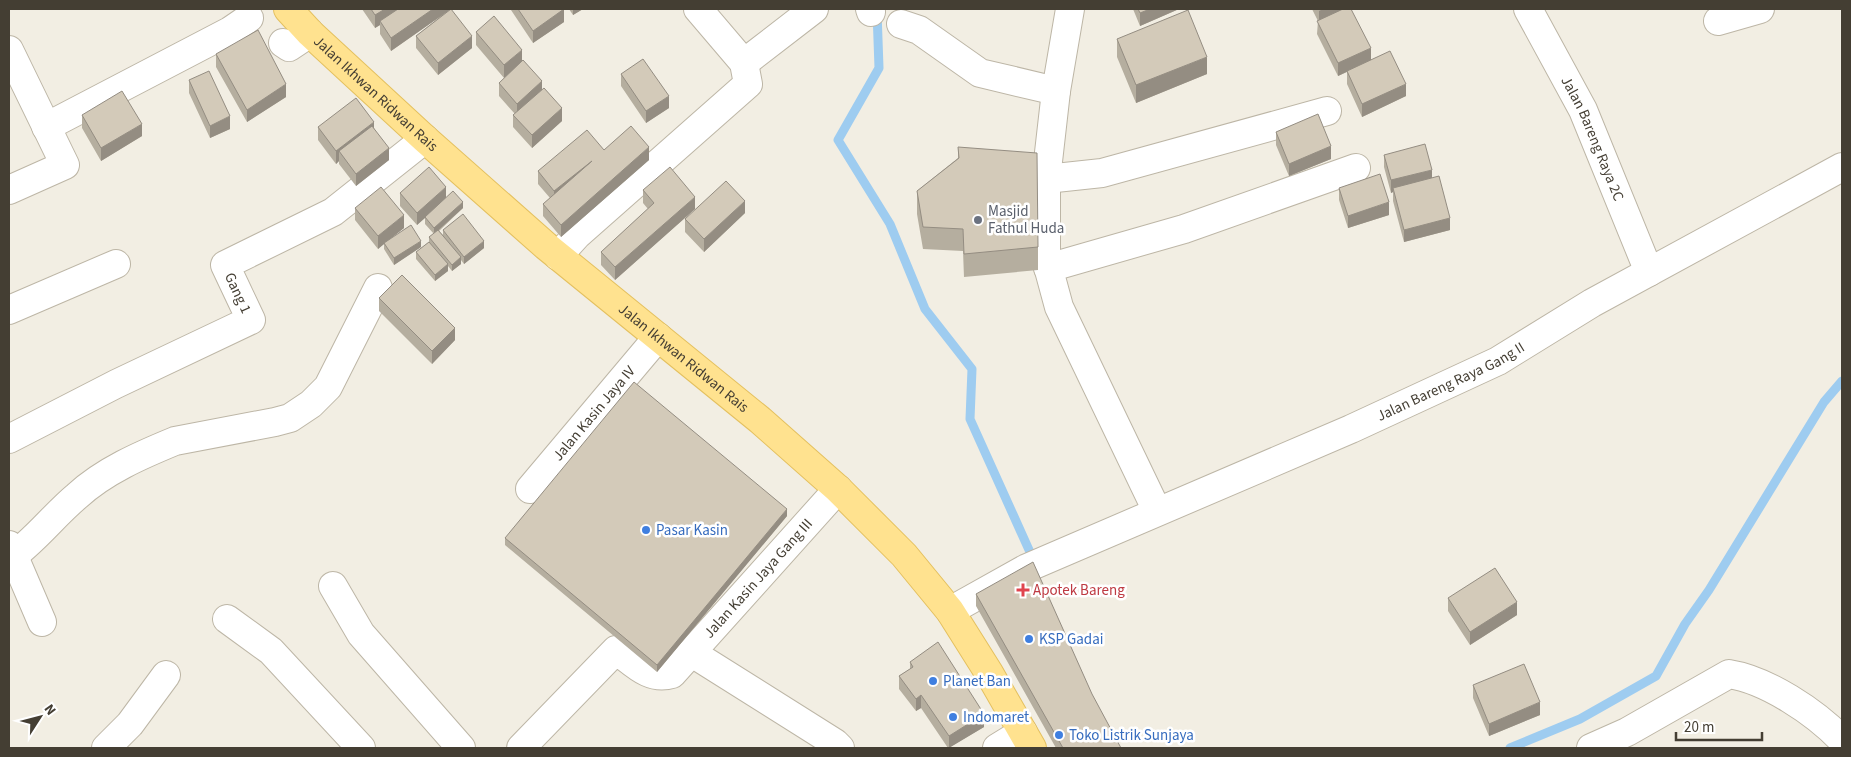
<svg xmlns="http://www.w3.org/2000/svg" width="1851" height="757" font-family="'Source Sans 3',sans-serif">
  <style>
    .lines { fill: none; stroke-linecap: round; stroke-linejoin: round }
    .stream { stroke: #9eccf0; stroke-width: 9 }
    .minor-casing { stroke: #bdb6a6; stroke-width: 30 }
    .major-casing { stroke: #e4c05f; stroke-width: 30 }
    .minor { stroke: #fff; stroke-width: 28 }
    .major { stroke: #ffe28f; stroke-width: 28 }
    .wall { fill: #b5ae9f }
    .shaded-wall { fill: #948d82 }
    .building { fill: #d3cab9; stroke: #948d82 }
    .worship-dot { fill: #6b7280; stroke: #fff; stroke-width: 2 }
    .shop-dot { fill: #3f7fe0; stroke: #fff; stroke-width: 2 }
    .health-dot { fill: #e0444e; stroke: #fff; stroke-width: 2 }
    .labels { text-anchor: middle; stroke-width: 5; stroke-linejoin: round; paint-order: stroke }
    .street-label { font-size: 15px; fill: #443e33; stroke: #fff }
    .worship-label { font-size: 15px; fill: #5b616d; stroke: #fff; text-anchor: start }
    .shop-label { font-size: 15px; fill: #366cbe; stroke: #fff; text-anchor: start }
    .health-label { font-size: 15px; fill: #be3a42; stroke: #fff; text-anchor: start }
  </style>
  <rect width="100%" height="100%" fill="#f2eee3"/>
  <g class="lines">
    <path class="stream" d="M 877,11 L 879,68 L 838,140 L 890,224 L 925,309 L 972,369 L 970,419 L 1034,561
      M 1510,748 L 1580,719 L 1656,676 L 1685,624 L 1709,590 L 1824,402 L 1842,381"/>
    <defs>
      <g id="minor">
        <path d="M 870,9 L 871,12"/>
        <path d="M 1070,9 L 1056,91 L 1046,179 L 1046,259 L 1059,307 L 1157,511"/>
        <path id="s1" d="M 1528,9 L 1583,110 L 1649,272"/>
        <path d="M 1718,21 L 1760,9"/>
        <path d="M 901,24 L 919,30 L 980,73 L 1056,91"/>
        <path d="M 283,43 L 289,47 L 310,33"/>
        <path d="M 9,50 L 65,165 L 9,190"/>
        <path d="M 744,63 L 814,9"/>
        <path d="M 46,127 L 230,31 L 249,18"/>
        <path d="M 1046,179 L 1102,173 L 1327,111"/>
        <path d="M 558,256 L 577,235 L 748,84 L 744,63 L 698,9"/>
        <path d="M 1048,268 L 1184,229 L 1356,168"/>
        <path d="M 9,310 L 116,264"/>
        <path d="M 9,439 L 116,384 L 251,320 L 225,265 L 333,212 L 425,139"/>
        <path id="s2" d="M 530,489 L 658,337"/>
        <path d="M 9,545 L 42,622"/>
        <path d="M 9,559 C 34,542 54,515 77,496 C 104,471 141,455 175,441 L 275,422 L 290,418 L 311,404 L 328,387 L 378,288"/>
        <path d="M 333,586 L 361,634 L 461,748"/>
        <path id="s3" d="M 950,611 L 1027,568 L 1351,429 L 1498,361 L 1592,303 L 1842,167"/>
        <path d="M 227,619 L 271,651 L 361,748"/>
        <path d="M 692,653 L 835,743 L 840,748"/>
        <path d="M 106,748 L 130,724 L 166,675"/>
        <path id="s4" d="M 521,748 L 616,650 C 634,663 649,681 672,674 L 838,489"/>
        <path d="M 997,748 L 1023,732"/>
        <path d="M 1591,748 L 1627,732 L 1729,674 C 1767,680 1815,712 1842,740"/>
      </g>
      <g id="major">
        <path id="s5" d="M 288,9 L 310,33 L 425,139 L 546,246 L 760,420 L 838,489 L 904,555 L 950,611 L 989,673 L 1032,748"/>
      </g>
    </defs>
    <use href="#minor" class="minor-casing"/>
    <use href="#major" class="major-casing"/>
    <use href="#minor" class="minor"/>
    <use href="#major" class="major"/>
  </g>
  <path class="wall" d="M 362,9 L 451,9 L 472,48 L 438,75 L 416,48 L 416,36 L 441,16 L 391,51 L 380,34 L 380,25 L 375,28 Z
    M 511,9 L 564,9 L 564,22 L 533,43 L 511,10 Z
    M 569,9 L 583,9 L 573,15 Z
    M 1133,9 L 1179,9 L 1140,26 Z
    M 1312,9 L 1351,9 L 1371,60 L 1406,96 L 1362,117 L 1347,84 L 1347,72 L 1338,76 L 1317,34 L 1318,21 Z
    M 476,32 L 522,62 L 542,90 L 562,121 L 532,148 L 513,127 L 513,115 L 515,114 L 499,96 L 499,83 L 516,67 L 504,78 L 476,45 Z
    M 1117,39 L 1207,74 L 1136,103 L 1117,57 Z
    M 216,54 L 286,97 L 247,122 L 216,67 Z
    M 621,74 L 669,108 L 646,123 L 621,86 Z
    M 189,80 L 230,129 L 210,138 L 189,93 Z
    M 82,115 L 142,136 L 101,161 L 82,128 Z
    M 318,127 L 374,128 L 389,160 L 356,186 L 339,164 L 339,161 L 336,164 L 318,140 Z
    M 1276,132 L 1331,159 L 1289,176 L 1276,145 Z
    M 958,147 L 1038,247 L 1038,270 L 964,277 L 963,251 L 923,249 L 917,214 L 917,191 L 958,158 Z
    M 604,150 L 649,160 L 561,237 L 543,216 L 543,204 L 550,198 L 538,184 L 538,171 Z
    M 1384,155 L 1432,178 L 1450,230 L 1404,242 L 1393,201 L 1393,192 L 1391,193 L 1384,167 Z
    M 1339,188 L 1389,215 L 1348,228 L 1339,200 Z
    M 643,190 L 695,209 L 615,280 L 601,265 L 601,252 L 648,209 L 643,203 Z
    M 400,193 L 446,198 L 463,208 L 439,231 L 443,235 L 443,230 L 484,248 L 464,264 L 461,260 L 461,264 L 452,271 L 448,266 L 448,271 L 435,281 L 416,259 L 416,252 L 429,242 L 429,237 L 434,234 L 425,224 L 425,218 L 417,225 L 400,206 Z
    M 355,208 L 404,228 L 389,239 L 421,247 L 394,265 L 384,249 L 384,243 L 378,249 L 355,220 Z
    M 745,213 L 704,252 L 685,232 L 685,219 Z
    M 379,298 L 455,340 L 432,364 L 379,311 Z
    M 787,516 L 657,672 L 505,545 L 505,538 Z
    M 976,594 L 1121,748 L 1056,748 L 976,606 Z
    M 1448,598 L 1517,615 L 1470,645 L 1448,611 Z
    M 910,662 L 984,727 L 948,748 L 921,708 L 916,711 L 899,689 L 899,676 L 910,669 Z
    M 1473,685 L 1540,715 L 1489,736 L 1473,698 Z"/>
  <path class="shaded-wall" d="M 385,9 L 403,9 L 380,21 L 380,25 L 375,28 L 375,15 Z
    M 433,9 L 451,9 L 391,51 L 391,38 Z
    M 564,9 L 564,22 L 533,43 L 533,31 Z
    M 573,9 L 583,9 L 573,15 Z
    M 1150,9 L 1179,9 L 1140,26 L 1140,13 Z
    M 1323,9 L 1346,9 L 1319,23 L 1319,11 Z
    M 472,36 L 472,48 L 438,75 L 438,63 Z
    M 1371,48 L 1371,60 L 1338,76 L 1338,63 Z
    M 522,50 L 522,62 L 504,78 L 504,65 Z
    M 1207,57 L 1207,74 L 1136,103 L 1136,85 Z
    M 542,81 L 542,93 L 517,116 L 517,104 Z
    M 286,84 L 286,97 L 247,122 L 247,110 Z
    M 1406,84 L 1406,96 L 1362,117 L 1362,104 Z
    M 669,96 L 669,108 L 646,123 L 646,111 Z
    M 562,108 L 562,121 L 532,148 L 532,135 Z
    M 230,116 L 230,129 L 210,138 L 210,126 Z
    M 374,122 L 374,135 L 339,151 L 339,161 L 336,164 L 336,151 Z
    M 142,124 L 142,136 L 101,161 L 101,148 Z
    M 1331,146 L 1331,159 L 1289,176 L 1289,164 Z
    M 649,147 L 649,160 L 561,237 L 561,225 Z
    M 389,148 L 389,160 L 356,186 L 356,174 Z
    M 592,161 L 554,203 L 554,191 Z
    M 1432,170 L 1432,182 L 1393,188 L 1393,192 L 1391,193 L 1391,180 Z
    M 446,187 L 446,199 L 417,225 L 417,213 Z
    M 695,197 L 695,209 L 615,280 L 615,267 Z
    M 745,201 L 745,213 L 704,252 L 704,239 Z
    M 463,202 L 463,208 L 434,234 L 434,228 Z
    M 1389,202 L 1389,215 L 1348,228 L 1348,216 Z
    M 404,215 L 404,228 L 378,249 L 378,236 Z
    M 1450,218 L 1450,230 L 1404,242 L 1404,230 Z
    M 421,241 L 421,247 L 394,265 L 394,258 Z
    M 484,241 L 484,248 L 464,264 L 464,257 Z
    M 461,257 L 461,264 L 452,271 L 452,265 Z
    M 448,264 L 448,271 L 435,281 L 435,275 Z
    M 455,328 L 455,340 L 432,364 L 432,351 Z
    M 787,509 L 787,516 L 657,672 L 657,665 Z
    M 1517,602 L 1517,615 L 1470,645 L 1470,632 Z
    M 921,695 L 921,708 L 916,711 L 916,699 Z
    M 1540,702 L 1540,715 L 1489,736 L 1489,724 Z
    M 984,714 L 984,727 L 949,748 L 949,736 Z"/>
  <path class="building" d="M 371,9 L 385,9 L 375,15 Z
    M 398,9 L 433,9 L 391,38 L 380,21 Z
    M 451,9 L 472,36 L 438,63 L 416,36 Z
    M 518,9 L 564,9 L 533,31 Z
    M 1138,9 L 1150,9 L 1140,13 Z
    M 1343,9 L 1351,9 L 1371,48 L 1338,63 L 1317,21 Z
    M 1188,10 L 1207,57 L 1136,85 L 1117,39 Z
    M 494,16 L 522,50 L 504,65 L 476,32 Z
    M 258,30 L 286,84 L 247,110 L 216,54 Z
    M 1390,51 L 1406,84 L 1362,104 L 1347,71 Z
    M 643,59 L 669,96 L 646,111 L 621,74 Z
    M 523,60 L 542,81 L 517,104 L 499,83 Z
    M 209,71 L 230,116 L 210,126 L 189,80 Z
    M 544,88 L 562,108 L 532,135 L 513,115 Z
    M 122,91 L 142,124 L 101,148 L 82,115 Z
    M 356,98 L 374,122 L 336,151 L 318,127 Z
    M 1318,114 L 1331,146 L 1289,164 L 1276,132 Z
    M 372,126 L 389,148 L 356,174 L 339,151 Z
    M 631,126 L 649,147 L 561,225 L 543,204 L 592,161 L 554,191 L 538,171 L 587,130 L 604,150 Z
    M 1425,144 L 1432,170 L 1391,180 L 1384,155 Z
    M 958,147 L 1037,153 L 1038,247 L 964,254 L 963,229 L 923,227 L 917,191 L 959,158 Z
    M 429,167 L 446,187 L 417,213 L 400,193 Z
    M 670,167 L 695,197 L 615,267 L 601,252 L 654,203 L 643,190 Z
    M 1380,174 L 1389,202 L 1348,216 L 1339,188 Z
    M 1439,176 L 1450,218 L 1404,230 L 1393,188 Z
    M 726,181 L 745,201 L 704,239 L 685,219 Z
    M 381,187 L 404,215 L 378,236 L 355,208 Z
    M 453,191 L 463,202 L 434,228 L 425,217 Z
    M 463,214 L 484,241 L 464,257 L 443,230 Z
    M 411,225 L 421,241 L 394,258 L 384,243 Z
    M 438,230 L 461,257 L 452,265 L 429,237 Z
    M 429,242 L 448,264 L 435,275 L 416,252 Z
    M 402,275 L 455,328 L 432,351 L 379,298 Z
    M 634,382 L 787,509 L 657,665 L 505,538 Z
    M 1033,562 L 1092,694 L 1121,748 L 1063,748 L 976,594 Z
    M 1495,568 L 1517,602 L 1470,632 L 1448,598 Z
    M 938,642 L 984,714 L 949,736 L 921,695 L 916,699 L 899,676 L 913,667 L 910,662 Z
    M 1524,664 L 1540,702 L 1489,724 L 1473,685 Z"/>
  <circle class="worship-dot" cx="978" cy="220" r="5"/>
  <g class="shop-dot">
    <circle cx="646" cy="530" r="5"/>
    <circle cx="1029" cy="639" r="5"/>
    <circle cx="933" cy="681" r="5"/>
    <circle cx="953" cy="717" r="5"/>
    <circle cx="1059" cy="735" r="5"/>
  </g>
  <path class="health-dot" d="M1020.5 582.5h5v5h5v5h-5v5h-5v-5h-5v-5h5z"/>
  <g class="labels">
    <g class="street-label">
      <text dy="5" stroke="none"><textPath href="#s5" startOffset="122">Jalan Ikhwan Ridwan Rais</textPath></text>
      <text dy="5" stroke="none"><textPath href="#s1" startOffset="145">Jalan Bareng Raya 2C</textPath></text>
      <text transform="translate(238 293) rotate(65)" y="5">Gang 1</text>
      <text dy="5" stroke="none"><textPath href="#s5" startOffset="528">Jalan Ikhwan Ridwan Rais</textPath></text>
      <text dy="5" stroke="none"><textPath href="#s3" startOffset="551">Jalan Bareng Raya Gang II</textPath></text>
      <text dy="5" stroke="none"><textPath href="#s2" startOffset="99">Jalan Kasin Jaya IV</textPath></text>
      <text dy="5" stroke="none"><textPath href="#s4" startOffset="329">Jalan Kasin Jaya Gang III</textPath></text>
    </g>
    <g class="worship-label">
      <text x="988" y="216">Masjid<tspan x="988" dy="17">Fathul Huda</tspan></text>
    </g>
    <g class="shop-label">
      <text x="656" y="535">Pasar Kasin</text>
      <text x="1039" y="644">KSP Gadai</text>
      <text x="943" y="686">Planet Ban</text>
      <text x="963" y="722">Indomaret</text>
      <text x="1069" y="740">Toko Listrik Sunjaya</text>
    </g>
    <g class="health-label">
      <text x="1033" y="595">Apotek Bareng</text>
    </g>
  </g>
  <rect width="1851" height="757" fill="none" stroke="#443e33" stroke-width="20"/>
  <g transform="translate(40 717) rotate(54)" stroke="#ffffff" stroke-width="4" paint-order="stroke">
  <path d="M0-4L9 19L0 12L-9 19Z" fill="#443e33"/>
  <text y="-8" font-size="14" font-weight="bold" text-anchor="middle" fill="#443e33">N</text>
  </g>
  <path d="M1676 732v8h86v-8" fill="none" stroke="#443e33" stroke-width="2.5"/>
  <text x="1684" y="732" font-size="15" fill="#443e33" stroke="#ffffff" stroke-width="4" paint-order="stroke">20 m</text>
</svg>
